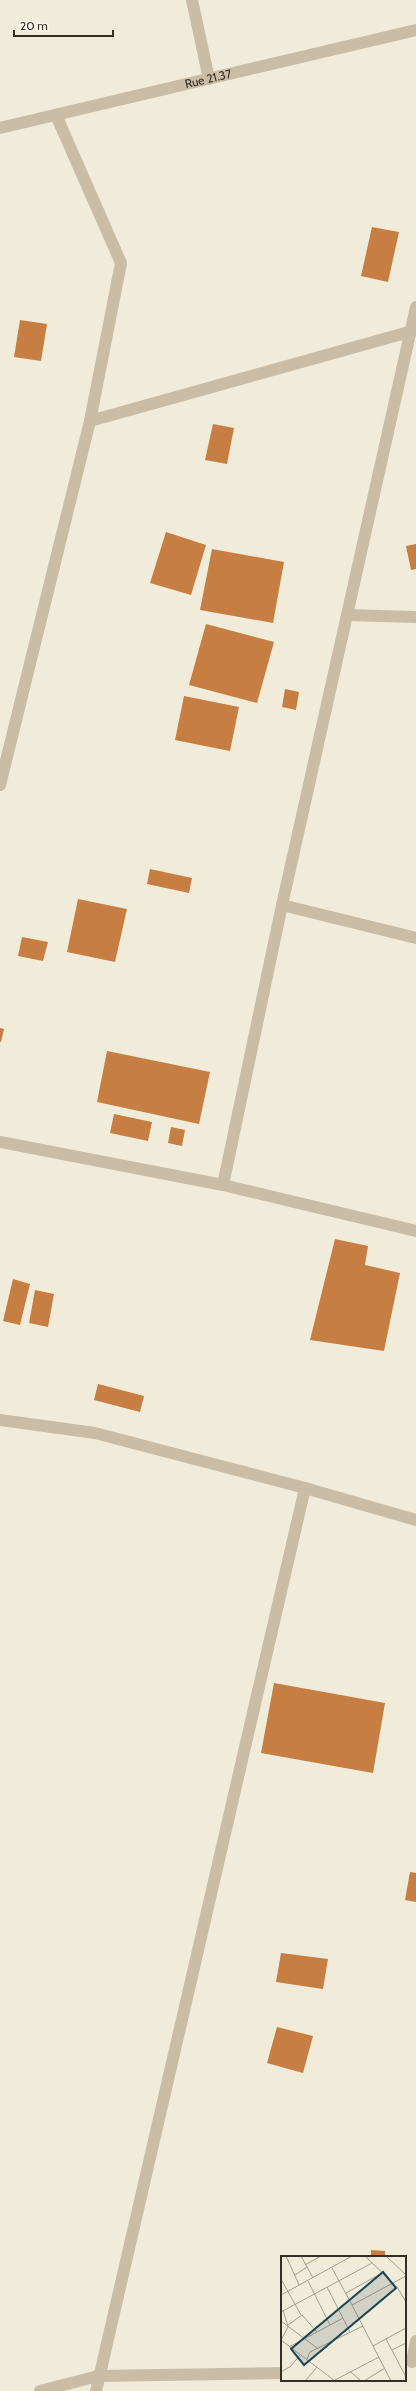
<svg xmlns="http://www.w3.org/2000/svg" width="416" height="2391" font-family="Cabin,sans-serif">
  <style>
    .building { fill: #c77e42 }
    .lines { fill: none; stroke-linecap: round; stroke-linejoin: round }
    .street { stroke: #c9bda5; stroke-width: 12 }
    .labels { text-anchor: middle; stroke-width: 3; stroke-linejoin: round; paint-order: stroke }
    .street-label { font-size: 12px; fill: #352e27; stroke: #f9f4e6 }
    .inset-road { fill: none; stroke: #a69f92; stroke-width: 1 }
    .view { fill: #1c4657; fill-opacity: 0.15; stroke: #1c4657; stroke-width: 2 }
    .inset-edge { fill: none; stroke: #352e27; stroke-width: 2 }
  </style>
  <rect width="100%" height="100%" fill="#f1ebd9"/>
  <path class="building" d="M 372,227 L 399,232 L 388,282 L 361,276 Z
    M 20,320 L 47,324 L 41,361 L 14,357 Z
    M 213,424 L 234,428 L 227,464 L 205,460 Z
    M 166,532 L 206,545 L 191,595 L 150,583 Z
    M 416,544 L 416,569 L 411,570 L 406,546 Z
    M 212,549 L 284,562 L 273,623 L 200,610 Z
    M 206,624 L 274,642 L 257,703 L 189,685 Z
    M 285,689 L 299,692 L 296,710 L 282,707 Z
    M 184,696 L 239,707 L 230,751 L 175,740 Z
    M 150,869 L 192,878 L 189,893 L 147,884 Z
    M 78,899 L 127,909 L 115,962 L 67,952 Z
    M 22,937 L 48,942 L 43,961 L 18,956 Z
    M 0,1028 L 4,1029 L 1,1042 L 0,1042 Z
    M 107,1051 L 210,1072 L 199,1124 L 97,1102 Z
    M 114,1114 L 152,1122 L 148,1141 L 110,1133 Z
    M 171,1127 L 185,1130 L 182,1146 L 168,1143 Z
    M 335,1239 L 368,1246 L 365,1265 L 400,1273 L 384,1351 L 310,1340 Z
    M 13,1279 L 30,1284 L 20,1325 L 3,1321 Z
    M 35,1290 L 54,1294 L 48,1327 L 29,1323 Z
    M 98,1384 L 144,1396 L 140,1412 L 94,1400 Z
    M 274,1683 L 385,1703 L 373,1773 L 261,1753 Z
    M 410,1872 L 416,1873 L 416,1902 L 405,1900 Z
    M 281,1953 L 328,1959 L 323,1989 L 276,1982 Z
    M 277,2027 L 313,2036 L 303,2073 L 267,2063 Z
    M 371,2250 L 385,2251 L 385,2257 L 371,2257 Z"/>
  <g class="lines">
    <g class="street">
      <path d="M 192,0 L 209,79"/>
      <path id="s1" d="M 0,128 L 416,30"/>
      <path d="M 90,421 L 416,330"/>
      <path d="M 347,615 L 416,617"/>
      <path d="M 0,785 L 90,421 L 121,263 L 56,115"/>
      <path d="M 282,905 L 416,938"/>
      <path d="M 0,1142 L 223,1185 L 416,1231"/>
      <path d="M 223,1185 L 282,905 L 416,307"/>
      <path d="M 0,1420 L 95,1433 L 305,1488 L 96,2391"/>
      <path d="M 305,1488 L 416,1520"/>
      <path d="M 412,2362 L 416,2341"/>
      <path d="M 40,2391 L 98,2376 L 282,2373"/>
    </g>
  </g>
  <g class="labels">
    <g class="street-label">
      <text dy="4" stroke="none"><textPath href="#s1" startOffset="214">Rue 21.37</textPath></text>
    </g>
  </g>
  <g transform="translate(281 2256)">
    <rect width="125" height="125" fill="#f1ebd9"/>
    <path class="inset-road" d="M 5,0 L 18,29M 20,0 L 32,22M 84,0 L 116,31 L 125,46M 105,0 L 125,19M 24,9 L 40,0M 51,12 L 71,49M 14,19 L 26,11M 0,23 L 20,59M 27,25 L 49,69M 46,31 L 69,76M 65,37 L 101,17M 0,39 L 71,0M 0,56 L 91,7M 0,65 L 36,92M 7,69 L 21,59 L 36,76M 105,83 L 125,121M 0,84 L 54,125M 0,84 L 7,71 L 2,54M 92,90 L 125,72M 8,91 L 62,62M 111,94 L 125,87M 26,103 L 29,96 L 82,70M 0,116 L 10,110 L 19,99M 70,116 L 80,125M 54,124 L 98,101M 24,125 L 36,111M 83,125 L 104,112M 110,125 L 71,49 L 125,20"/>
    <path class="view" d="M 102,16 L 115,32 L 23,109 L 10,93 Z"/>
    <rect width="125" height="125" class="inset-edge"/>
  </g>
  <path d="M14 30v6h99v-6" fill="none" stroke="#352e27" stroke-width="2"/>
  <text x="20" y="30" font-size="12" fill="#352e27" stroke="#f9f4e6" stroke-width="3" paint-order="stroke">20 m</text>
</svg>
